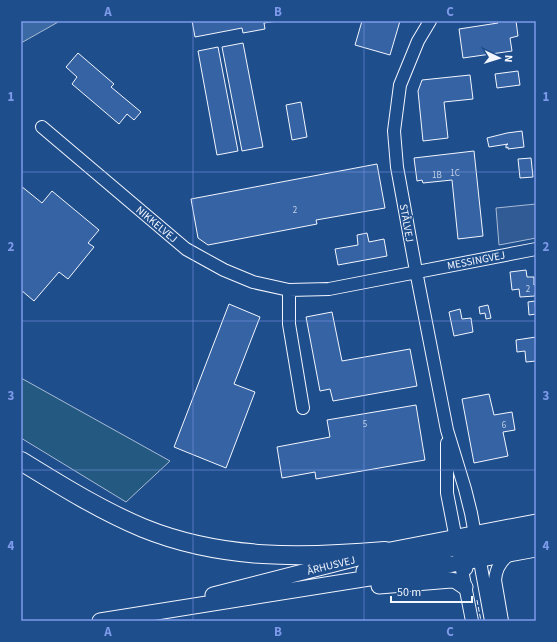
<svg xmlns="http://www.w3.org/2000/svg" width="557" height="642" font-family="'Source Sans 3',sans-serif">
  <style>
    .green { fill: #245a82; stroke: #a8bbd7 }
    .parking { fill: #305b95; stroke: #a8bbd7 }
    .water { fill: #3b69a3; stroke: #a8bbd7 }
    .building { fill: #3563a3; stroke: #f2f6ff }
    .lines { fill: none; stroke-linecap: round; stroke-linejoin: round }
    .minor-casing { stroke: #f2f6ff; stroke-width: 14 }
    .major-casing { stroke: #f2f6ff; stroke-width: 17 }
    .highway-casing { stroke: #f2f6ff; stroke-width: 20 }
    .minor { stroke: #1f4e8c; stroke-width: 12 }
    .major { stroke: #1f4e8c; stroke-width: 15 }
    .highway { stroke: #1f4e8c; stroke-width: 18 }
    .fence { stroke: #f2f6ff; stroke-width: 1; stroke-dasharray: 5 2; stroke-linecap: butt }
    .grid { fill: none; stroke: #7d9aea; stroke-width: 1; stroke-opacity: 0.55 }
    .labels { text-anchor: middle; stroke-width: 3; stroke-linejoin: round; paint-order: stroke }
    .number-label { font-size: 9px; fill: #c3d1e8 }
    .street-label { font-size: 11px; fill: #f2f6ff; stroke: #1f4e8c }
    .neatline { fill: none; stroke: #7d9aea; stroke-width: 1.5 }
    .grid-label { font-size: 13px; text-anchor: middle; font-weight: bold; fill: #7d9aea }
  </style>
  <rect width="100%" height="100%" fill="#1f4e8c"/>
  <path class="green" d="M 21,378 L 170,461 L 126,502 L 21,438 Z"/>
  <path class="parking" d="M 536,204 L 536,238 L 499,245 L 496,208 Z"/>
  <path class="water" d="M 21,21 L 60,21 L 21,43 Z"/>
  <path class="building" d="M 192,21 L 277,21 L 264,23 L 265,29 L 243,33 L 242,28 L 195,37 Z
    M 362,21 L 400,21 L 390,55 L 355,45 Z
    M 498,21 L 516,21 L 518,36 L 510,38 L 512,51 L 463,58 L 459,29 L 498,23 Z
    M 243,43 L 263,147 L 242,151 L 222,47 Z
    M 218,47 L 238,151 L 217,155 L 198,51 Z
    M 78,53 L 114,84 L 111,87 L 141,112 L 134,120 L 127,114 L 119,124 L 72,84 L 77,77 L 66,67 Z
    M 518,71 L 520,85 L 497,88 L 495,74 Z
    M 470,75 L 473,99 L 444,102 L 448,138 L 423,141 L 418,91 L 422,80 Z
    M 301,102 L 307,137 L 292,140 L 286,105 Z
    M 522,131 L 524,147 L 508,149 L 508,147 L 506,148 L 506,145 L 508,144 L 489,147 L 487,138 L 507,133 Z
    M 474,151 L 483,236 L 458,239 L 452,180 L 423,183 L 422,180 L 417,181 L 414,158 Z
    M 531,158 L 533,177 L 520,178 L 518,159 Z
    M 377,164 L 385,208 L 316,220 L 317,224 L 208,245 L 198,238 L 191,199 Z
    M 21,186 L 42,203 L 52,191 L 99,230 L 88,243 L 94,247 L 68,279 L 59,272 L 34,301 L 21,290 Z
    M 367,233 L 369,242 L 384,239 L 387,256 L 338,265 L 335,249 L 358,245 L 357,235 Z
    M 526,270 L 527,277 L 534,277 L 534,285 L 536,285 L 535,296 L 520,297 L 519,289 L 512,290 L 510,272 Z
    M 535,301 L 536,314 L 529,315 L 528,302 Z
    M 229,304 L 260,317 L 234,384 L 255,392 L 226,468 L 174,447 Z
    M 488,305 L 491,318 L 486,319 L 485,313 L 480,314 L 479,307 Z
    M 460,309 L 462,319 L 471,318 L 473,332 L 454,336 L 449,312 Z
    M 332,312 L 342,361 L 410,349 L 417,386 L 333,401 L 330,389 L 320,391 L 306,317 Z
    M 536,337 L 536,361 L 526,362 L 525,351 L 517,352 L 516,340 Z
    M 489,394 L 494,415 L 512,412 L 515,430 L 503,432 L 508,456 L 474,463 L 462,399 Z
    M 416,405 L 425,460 L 316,479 L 315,472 L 282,478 L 277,447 L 330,437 L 327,420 Z"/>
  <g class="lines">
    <defs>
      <path id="minor" d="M 430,21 L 418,41 L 400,85 L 394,131 L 397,167 L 416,271 L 447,430 L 465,489 L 471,513 L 491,621
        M 42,127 L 186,249 L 224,270 L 253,282 L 289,290 L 329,289 L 536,249
        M 289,290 L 289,324 L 303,408
        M 447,443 L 447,493 L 472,621
        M 502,621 L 495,580 C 496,569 500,561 509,555"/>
      <path id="major" d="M 465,568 C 466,559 470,554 477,548 L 536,534
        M 364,571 L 447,550 L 458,546 L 464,542
        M 379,586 L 451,580 L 456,581 L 465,587
        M 213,595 L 385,551 L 536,522
        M 100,621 L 426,569 L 536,549"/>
      <path id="highway" d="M 21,461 C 60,485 100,510 143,528 C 222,560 303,558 385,551"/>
    </defs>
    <use href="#minor" class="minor-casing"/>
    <use href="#major" class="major-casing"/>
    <use href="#highway" class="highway-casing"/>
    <use href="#minor" class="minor"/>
    <use href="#major" class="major"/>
    <use href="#highway" class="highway"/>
    <path class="fence" d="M 477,600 L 481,621"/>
  </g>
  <path class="grid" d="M 193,21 L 193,621M 364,21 L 364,621M 21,172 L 536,172M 21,321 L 536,321M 21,470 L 536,470"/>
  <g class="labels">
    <g class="number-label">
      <text x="455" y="176">1C</text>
      <text x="437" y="178">1B</text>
      <text x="295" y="213">2</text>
      <text x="528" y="292">2</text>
      <text x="365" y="427">5</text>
      <text x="504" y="428">6</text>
    </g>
    <g class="street-label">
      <text transform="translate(407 223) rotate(80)" y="4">STÅLVEJ</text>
      <text transform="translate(157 224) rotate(40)" y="4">NIKKELVEJ</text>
      <text transform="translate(476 260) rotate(-11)" y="4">MESSINGVEJ</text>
      <text transform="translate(331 565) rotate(-14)" y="4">ÅRHUSVEJ</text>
    </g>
  </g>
  <rect width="557" height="642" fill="none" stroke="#1f4e8c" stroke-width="44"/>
  <g transform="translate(499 58) rotate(94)" stroke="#1f4e8c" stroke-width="3" paint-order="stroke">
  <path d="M0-3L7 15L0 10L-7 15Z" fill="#f2f6ff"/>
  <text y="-6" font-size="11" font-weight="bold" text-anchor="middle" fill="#f2f6ff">N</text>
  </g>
  <path d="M391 596v6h81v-6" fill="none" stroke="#f2f6ff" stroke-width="2"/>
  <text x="397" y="596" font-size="12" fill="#f2f6ff" stroke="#1f4e8c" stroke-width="3" paint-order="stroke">50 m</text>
  <rect x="22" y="22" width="513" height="598" class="neatline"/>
  <g class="grid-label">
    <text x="108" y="16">A</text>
    <text x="278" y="16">B</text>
    <text x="450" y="16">C</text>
    <text x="11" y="101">1</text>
    <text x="546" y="101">1</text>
    <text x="11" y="251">2</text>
    <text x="546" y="251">2</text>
    <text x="11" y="400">3</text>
    <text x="546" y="400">3</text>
    <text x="11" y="550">4</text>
    <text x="546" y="550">4</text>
    <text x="108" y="636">A</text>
    <text x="278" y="636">B</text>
    <text x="450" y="636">C</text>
  </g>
</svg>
